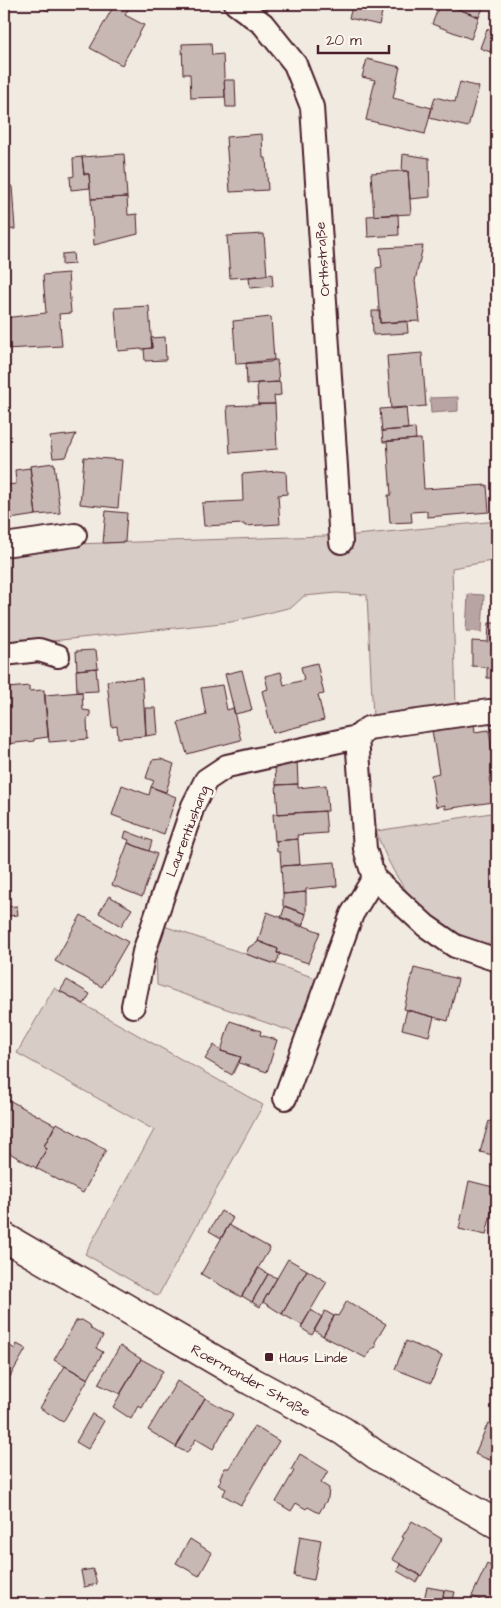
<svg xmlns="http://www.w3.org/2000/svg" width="501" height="1608" font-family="'Architects Daughter',sans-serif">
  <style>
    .green { fill: #d8ccc6; stroke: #917678 }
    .water { fill: #b8a4a2; stroke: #8c6f72 }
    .building { fill: #c8b8b3; stroke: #4a1f2b }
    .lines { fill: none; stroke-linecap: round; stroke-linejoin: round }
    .minor-casing { stroke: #4a1f2b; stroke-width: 26 }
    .major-casing { stroke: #4a1f2b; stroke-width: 31 }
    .minor { stroke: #fbf7ec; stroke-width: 22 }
    .major { stroke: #fbf7ec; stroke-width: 28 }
    .poi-dot { fill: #4a1f2b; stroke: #fbf7ec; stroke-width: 2 }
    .labels { text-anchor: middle; stroke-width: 5; stroke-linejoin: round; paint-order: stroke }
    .street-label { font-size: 14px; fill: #4a1f2b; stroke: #fbf7ec }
    .poi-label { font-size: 14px; fill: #4a1f2b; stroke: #fbf7ec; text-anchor: start }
  </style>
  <rect width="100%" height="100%" fill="#f0eae0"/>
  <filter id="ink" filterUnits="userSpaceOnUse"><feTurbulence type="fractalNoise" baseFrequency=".02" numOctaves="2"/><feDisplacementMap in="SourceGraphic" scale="10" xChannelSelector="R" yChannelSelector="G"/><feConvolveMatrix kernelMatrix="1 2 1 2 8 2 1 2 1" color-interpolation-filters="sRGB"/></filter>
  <g filter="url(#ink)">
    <path class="green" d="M 497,521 L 497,560 L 452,568 L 456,707 L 373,718 L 367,595 L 337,593 L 304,596 L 292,607 L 231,622 L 4,646 L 4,553 L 75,544 L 356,535 Z
      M 491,813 L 497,814 L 497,949 C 485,945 472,942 461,936 C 415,911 393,879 376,831 Z
      M 164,926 L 318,979 L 299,1034 L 157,985 L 156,948 Z
      M 54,988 L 263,1105 L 158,1296 L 85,1254 L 154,1130 L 17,1053 Z"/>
    <path class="water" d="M 458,397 L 458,411 L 431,413 L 430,398 Z
      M 468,594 L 484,595 L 482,632 L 466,631 Z"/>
    <path class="building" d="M 35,4 L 53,4 L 49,11 Z
      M 102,4 L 131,4 L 125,15 L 144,25 L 122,65 L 90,48 L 112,9 Z
      M 353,4 L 384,4 L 379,25 L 349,18 Z
      M 440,4 L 445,4 L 479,17 L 471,39 L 432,24 Z
      M 445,4 L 485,4 L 479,17 Z
      M 487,29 L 497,33 L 490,52 L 480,48 Z
      M 497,33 L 497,54 L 490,52 Z
      M 211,43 L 212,55 L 223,54 L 225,97 L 191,98 L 190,74 L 183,74 L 182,44 Z
      M 367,59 L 400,67 L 393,98 L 432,108 L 425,134 L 366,120 L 375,80 L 362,77 Z
      M 224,80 L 235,80 L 236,107 L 226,107 Z
      M 460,82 L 479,87 L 468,127 L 429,118 L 435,97 L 455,102 Z
      M 262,134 L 263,158 L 266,158 L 268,190 L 230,192 L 226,137 Z
      M 124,154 L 127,197 L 91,199 L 89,174 L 84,174 L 82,157 Z
      M 403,154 L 429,158 L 430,197 L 410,199 L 408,171 L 402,171 Z
      M 82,157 L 84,174 L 89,174 L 90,188 L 71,190 L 70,177 L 74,176 L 73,158 Z
      M 402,171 L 408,171 L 411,214 L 374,216 L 371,173 Z
      M 4,186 L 12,186 L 15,229 L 4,230 Z
      M 127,197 L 128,215 L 137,214 L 138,234 L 94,245 L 91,199 Z
      M 398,214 L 399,235 L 368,237 L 367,216 Z
      M 264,234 L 267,275 L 264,276 L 230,278 L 227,236 Z
      M 423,246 L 415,281 L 420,321 L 380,323 L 376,268 L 382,267 L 380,248 Z
      M 73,253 L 74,264 L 62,265 L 62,254 Z
      M 68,273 L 71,313 L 59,314 L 62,346 L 4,349 L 4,318 L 46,313 L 43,275 Z
      M 272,274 L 273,286 L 250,288 L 249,277 Z
      M 149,306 L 152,348 L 118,351 L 115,308 Z
      M 372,311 L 380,311 L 380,323 L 407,321 L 408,333 L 373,335 Z
      M 271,317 L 274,360 L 270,362 L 236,364 L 233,321 Z
      M 165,337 L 166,360 L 145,361 L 144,349 L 152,348 L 151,338 Z
      M 422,353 L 426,406 L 391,409 L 387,356 Z
      M 270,360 L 277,360 L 279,382 L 247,384 L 246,363 Z
      M 280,382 L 281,395 L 274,396 L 275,404 L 258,404 L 257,383 Z
      M 275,404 L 277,449 L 230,453 L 227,406 Z
      M 406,407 L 408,429 L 382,431 L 380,409 Z
      M 415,428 L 416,439 L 383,442 L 382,431 Z
      M 76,434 L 66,457 L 53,458 L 50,437 Z
      M 421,439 L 424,489 L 487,485 L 489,512 L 427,517 L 427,511 L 411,512 L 412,522 L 390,523 L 388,495 L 391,495 L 387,441 Z
      M 84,457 L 122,460 L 118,508 L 80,504 Z
      M 54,463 L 60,513 L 36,515 L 30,466 Z
      M 30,468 L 36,515 L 10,519 L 6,485 L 16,484 L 15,470 Z
      M 277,471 L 286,472 L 287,494 L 278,495 L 280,524 L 245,526 L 244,524 L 204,526 L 202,503 L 243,501 L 242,474 Z
      M 106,511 L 127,513 L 125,542 L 103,543 Z
      M 489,623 L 497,623 L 497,678 L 487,678 L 487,667 L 472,666 L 472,641 L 488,642 Z
      M 96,650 L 98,668 L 77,670 L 76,651 Z
      M 317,663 L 324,694 L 318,695 L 324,720 L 273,733 L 262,691 L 268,689 L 265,676 L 281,672 L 284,685 L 304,680 L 301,667 Z
      M 96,668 L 98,691 L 77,692 L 76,670 Z
      M 242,670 L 252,710 L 235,714 L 225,674 Z
      M 142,678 L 146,736 L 118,738 L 117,726 L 112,727 L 107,681 Z
      M 222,685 L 227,710 L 233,708 L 241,740 L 187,754 L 178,723 L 206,715 L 201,688 Z
      M 29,686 L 29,691 L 44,690 L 48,737 L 34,739 L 34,741 L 6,744 L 4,694 L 8,693 L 8,688 Z
      M 82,692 L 83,710 L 90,711 L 90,717 L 87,720 L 88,739 L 49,742 L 45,695 Z
      M 145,708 L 156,708 L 158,734 L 146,736 Z
      M 474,724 L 475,732 L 489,730 L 496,777 L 489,778 L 493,802 L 445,809 L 445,805 L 436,807 L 431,775 L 439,773 L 432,730 Z
      M 161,759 L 174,764 L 166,792 L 151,787 L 154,781 L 146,778 L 152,760 Z
      M 297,760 L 298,784 L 276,785 L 275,766 Z
      M 298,784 L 298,788 L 326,785 L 328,811 L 278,814 L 276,785 Z
      M 122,785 L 149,795 L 151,787 L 176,797 L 164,834 L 112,815 Z
      M 325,811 L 327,833 L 297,835 L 298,839 L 275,841 L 273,814 Z
      M 126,831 L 152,841 L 149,851 L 128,843 L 129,840 L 124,838 Z
      M 298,839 L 300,865 L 281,866 L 280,852 L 277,852 L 276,841 Z
      M 128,843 L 157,854 L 142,897 L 112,885 Z
      M 335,862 L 337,886 L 306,889 L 306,892 L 283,894 L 281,866 Z
      M 306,892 L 306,914 L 283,906 L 283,894 Z
      M 109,896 L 132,909 L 121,926 L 99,913 Z
      M 17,906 L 18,915 L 8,916 L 6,907 Z
      M 285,906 L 306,914 L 302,927 L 281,918 Z
      M 267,912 L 320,932 L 308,963 L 277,953 L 278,949 L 258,941 Z
      M 81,915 L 128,942 L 102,987 L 55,961 Z
      M 258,941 L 278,949 L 277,953 L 280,953 L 276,964 L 246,954 L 249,947 L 257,943 Z
      M 414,968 L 458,979 L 448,1021 L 404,1009 Z
      M 67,980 L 90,994 L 84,1004 L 60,991 Z
      M 407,1010 L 434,1017 L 429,1036 L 402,1029 Z
      M 230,1021 L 261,1031 L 260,1035 L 277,1040 L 267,1072 L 239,1063 L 241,1057 L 221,1051 Z
      M 214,1045 L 221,1051 L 241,1057 L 232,1075 L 205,1059 Z
      M 7,1099 L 55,1125 L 44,1146 L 47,1148 L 36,1168 L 4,1150 L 4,1104 Z
      M 489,1121 L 497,1123 L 497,1156 L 480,1152 Z
      M 57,1123 L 106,1150 L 83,1193 L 36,1168 L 47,1148 L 44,1146 Z
      M 469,1181 L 497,1188 L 486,1235 L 459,1229 Z
      M 221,1211 L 233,1218 L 221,1238 L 209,1231 Z
      M 229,1225 L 270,1248 L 241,1297 L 201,1274 Z
      M 288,1259 L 307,1270 L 282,1314 L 263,1302 Z
      M 259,1268 L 268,1274 L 252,1302 L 242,1296 Z
      M 307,1270 L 327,1282 L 302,1325 L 282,1314 Z
      M 268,1274 L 277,1278 L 260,1307 L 252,1302 Z
      M 347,1301 L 386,1324 L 375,1342 L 376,1347 L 371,1349 L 366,1358 L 323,1336 L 335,1315 L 338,1316 Z
      M 311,1310 L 322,1317 L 312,1335 L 301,1328 Z
      M 325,1311 L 334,1316 L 323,1336 L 314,1330 Z
      M 82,1320 L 90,1325 L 91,1329 L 103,1336 L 96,1348 L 103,1352 L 88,1379 L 54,1360 L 76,1321 Z
      M 406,1341 L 442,1356 L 431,1383 L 395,1369 Z
      M 4,1342 L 15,1349 L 17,1344 L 26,1349 L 4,1387 Z
      M 120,1346 L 141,1359 L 120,1394 L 98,1384 Z
      M 141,1359 L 163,1371 L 142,1408 L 138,1406 L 131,1419 L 113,1407 Z
      M 65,1366 L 88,1379 L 63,1422 L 40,1408 Z
      M 177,1381 L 205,1398 L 176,1447 L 148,1430 Z
      M 205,1398 L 233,1414 L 213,1449 L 196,1439 L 187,1453 L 176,1447 Z
      M 92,1414 L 104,1421 L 88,1449 L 76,1442 Z
      M 488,1423 L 497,1427 L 497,1463 L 475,1454 Z
      M 254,1426 L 279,1441 L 241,1505 L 223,1495 L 226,1489 L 218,1485 L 221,1481 L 220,1477 L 225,1468 L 229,1468 Z
      M 300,1454 L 328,1471 L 321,1483 L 329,1488 L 328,1498 L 319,1513 L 308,1507 L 306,1509 L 296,1503 L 291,1511 L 276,1502 L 294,1471 L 291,1470 Z
      M 412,1521 L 442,1539 L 421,1576 L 392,1559 L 404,1538 L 402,1537 Z
      M 300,1536 L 321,1540 L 314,1580 L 294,1576 Z
      M 190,1539 L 212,1553 L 199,1576 L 176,1563 Z
      M 400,1564 L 420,1575 L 416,1582 L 397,1571 Z
      M 487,1564 L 497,1569 L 497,1604 L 481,1604 L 482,1601 L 472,1596 Z
      M 93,1569 L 97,1584 L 84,1587 L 81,1571 Z
      M 427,1587 L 444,1590 L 442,1604 L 423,1604 Z
      M 444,1590 L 455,1592 L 452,1604 L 442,1604 Z"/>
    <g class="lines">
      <defs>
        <path id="minor" d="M 236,4 L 263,24 L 295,64 L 312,107 L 341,542
          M 4,545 L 75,535
          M 4,654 L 39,650 L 58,656
          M 357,737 L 368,728 L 489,711 L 497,712
          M 133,1006 L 144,952 L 193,806 L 206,780 L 227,766 L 357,737 L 365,849 L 374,878 L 426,926 L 455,946 L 497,960
          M 285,1098 L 352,914 L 374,878"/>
        <path id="major" d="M 4,1237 L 251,1381 L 343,1431 L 376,1455 L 497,1524"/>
      </defs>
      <use href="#minor" class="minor-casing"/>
      <use href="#major" class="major-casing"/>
      <use href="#minor" class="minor"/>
      <use href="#major" class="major"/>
    </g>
  </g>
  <rect class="poi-dot" x="264" y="1352" width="10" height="10" rx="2.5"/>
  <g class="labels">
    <g class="street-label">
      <text transform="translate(322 259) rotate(-94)" y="5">Orthstraße</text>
      <text transform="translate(187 831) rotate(-69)" y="5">Laurentiushang</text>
      <text transform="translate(251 1380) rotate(29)" y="5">Roermonder Straße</text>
    </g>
    <g class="poi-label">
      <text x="279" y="1362">Haus Linde</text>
    </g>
  </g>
  <rect width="501" height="1608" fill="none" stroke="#fbf7ec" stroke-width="20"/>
  <rect x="10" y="10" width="481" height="1588" fill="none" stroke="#4a1f2b" stroke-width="2" filter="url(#ink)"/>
  <path d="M318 45v8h71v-8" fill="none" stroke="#4a1f2b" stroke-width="2.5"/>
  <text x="326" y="45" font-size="15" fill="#4a1f2b" stroke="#fbf7ec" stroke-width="4" paint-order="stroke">20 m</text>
</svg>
